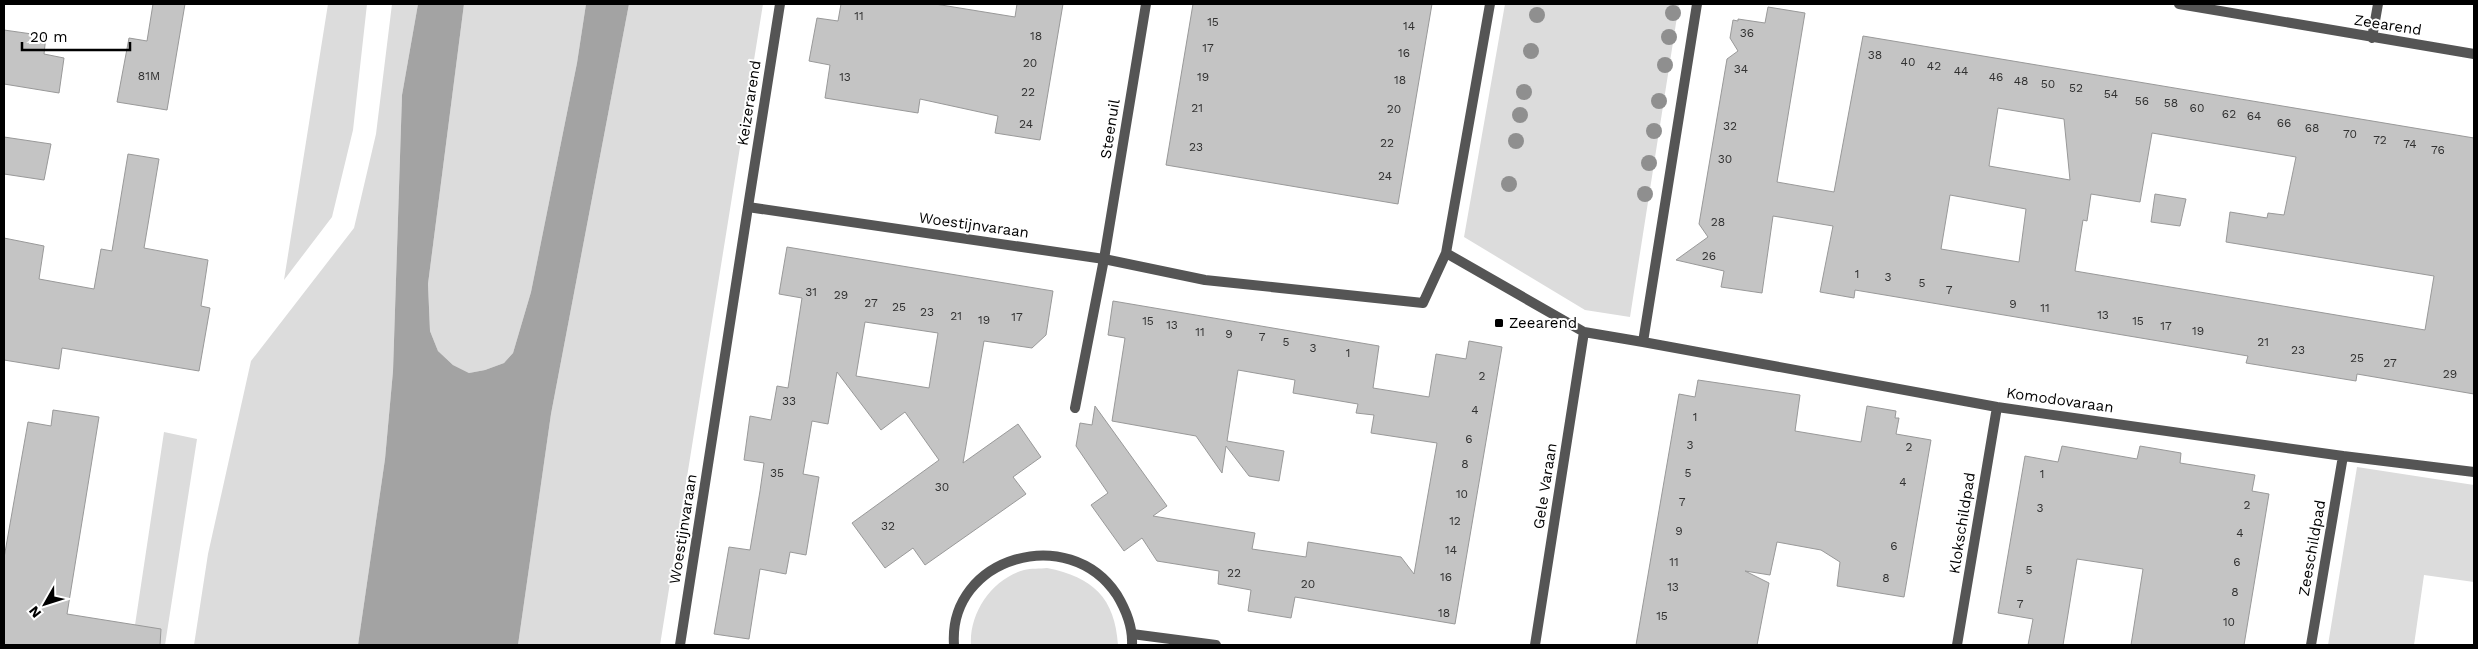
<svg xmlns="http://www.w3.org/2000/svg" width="2478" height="649" font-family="'Work Sans',sans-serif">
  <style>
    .green { fill: #dcdcdc }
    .water { fill: #a3a3a3 }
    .building { fill: #c4c4c4; stroke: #999; fill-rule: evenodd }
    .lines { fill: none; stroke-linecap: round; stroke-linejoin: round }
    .lane { stroke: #555; stroke-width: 10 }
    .street { stroke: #555; stroke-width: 10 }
    .tree { fill: #8f8f8f }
    .poi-dot { fill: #000; stroke: #fff; stroke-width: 2 }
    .labels { text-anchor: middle; stroke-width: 4; stroke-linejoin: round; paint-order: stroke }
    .number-label { font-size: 12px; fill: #313131 }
    .street-label { font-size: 15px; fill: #000; stroke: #fff }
    .poi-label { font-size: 15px; fill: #000; stroke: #fff; text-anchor: start }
  </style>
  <rect width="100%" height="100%" fill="#fff"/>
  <path class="green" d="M 328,4 L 367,4 L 353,130 L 332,217 L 284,280 Z
    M 392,4 L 418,4 L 402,95 L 393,371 L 385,459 L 358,645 L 194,645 L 208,554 L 251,361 L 354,228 L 376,134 Z
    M 464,4 L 586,4 L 577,63 L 531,292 L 513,353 L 504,363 L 485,370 L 469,373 L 453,365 L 438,351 L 430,331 L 428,284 Z
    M 629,4 L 763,4 L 660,645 L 518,645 L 551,414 Z
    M 1505,4 L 1679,4 L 1630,317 L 1585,310 L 1464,237 Z
    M 164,432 L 197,439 L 165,645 L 132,645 Z
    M 2357,467 L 2474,485 L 2474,582 L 2424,575 L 2414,645 L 2328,645 Z
    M 1047,568 C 1093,577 1115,598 1118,645 L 971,645 C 969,613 992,579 1024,570 C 1031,568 1040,569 1047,568 Z"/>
  <path class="water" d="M 418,4 L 464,4 L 428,284 L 430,331 L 438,351 L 453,365 L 469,373 L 485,370 L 504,363 L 513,353 L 531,292 L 577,63 L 586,4 L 629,4 L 551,414 L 518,645 L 358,645 L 385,459 L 393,371 L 402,95 Z"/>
  <path class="building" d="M 153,4 L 185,4 L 167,110 L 117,102 L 129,38 L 147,41 Z
    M 841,4 L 935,4 L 1015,17 L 1017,4 L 1063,4 L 1040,140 L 995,133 L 998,116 L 920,99 L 918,113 L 825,98 L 830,65 L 809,61 L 817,18 L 838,21 Z
    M 1193,4 L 1432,4 L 1398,204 L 1166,165 Z
    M 1768,7 L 1805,13 L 1777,182 L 1834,192 L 1863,36 L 2474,138 L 2474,394 L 2357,374 L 2356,381 L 2246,363 L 2248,356 L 1855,290 L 1854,298 L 1820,292 L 1833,226 L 1773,216 L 1762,293 L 1721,287 L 1724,271 L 1676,260 L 1708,237 L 1699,224 L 1727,59 L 1738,51 L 1730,38 L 1733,20 L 1738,21 L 1738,19 L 1765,23 ZM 1998,108 L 2064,119 L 2070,180 L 1989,166 ZM 2152,133 L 2296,157 L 2284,215 L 2268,213 L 2267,218 L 2230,212 L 2226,242 L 2434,276 L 2425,330 L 2075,271 L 2083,220 L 2087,221 L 2091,194 L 2140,202 ZM 1950,195 L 2026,209 L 2019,262 L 1941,249 Z
    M 4,30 L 46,36 L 44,54 L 64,58 L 59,93 L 4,84 Z
    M 4,137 L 51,144 L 44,180 L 4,174 Z
    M 128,154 L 159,159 L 144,248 L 208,260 L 201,306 L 210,308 L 199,371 L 62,348 L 59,369 L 4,360 L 4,238 L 44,246 L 39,279 L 94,289 L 101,249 L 112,251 Z
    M 2155,194 L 2186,199 L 2180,226 L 2151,222 Z
    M 787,247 L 1053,291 L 1046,335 L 1032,348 L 984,341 L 963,463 L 1018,424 L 1041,457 L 1013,477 L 1026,494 L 925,565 L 913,548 L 885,568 L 852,523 L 939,460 L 905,412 L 881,430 L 837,372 L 828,424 L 812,421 L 803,474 L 819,477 L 806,555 L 790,552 L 786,574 L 760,569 L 749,639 L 714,634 L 729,547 L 750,550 L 760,491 L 764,463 L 744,460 L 750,416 L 771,420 L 777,386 L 788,388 L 802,298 L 779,294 ZM 865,322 L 938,333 L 929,388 L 856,376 Z
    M 1113,301 L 1379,346 L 1373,388 L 1429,397 L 1436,354 L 1466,359 L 1469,341 L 1502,347 L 1455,624 L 1295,597 L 1291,618 L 1248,611 L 1251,590 L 1218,584 L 1219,571 L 1157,561 L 1142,538 L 1124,551 L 1091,505 L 1108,493 L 1076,446 L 1080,423 L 1092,425 L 1095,406 L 1167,506 L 1153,516 L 1255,533 L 1252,549 L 1306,557 L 1308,542 L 1401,557 L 1414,574 L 1437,443 L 1371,433 L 1374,415 L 1356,413 L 1358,404 L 1293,393 L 1295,380 L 1238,370 L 1227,441 L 1284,451 L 1279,481 L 1249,476 L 1226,446 L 1222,473 L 1196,436 L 1112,421 L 1125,338 L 1108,335 Z
    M 1698,380 L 1800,395 L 1795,431 L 1861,442 L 1867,406 L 1896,411 L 1895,418 L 1899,418 L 1896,434 L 1931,440 L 1904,597 L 1837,586 L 1840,562 L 1821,550 L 1777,542 L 1770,575 L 1745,571 L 1769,583 L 1757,645 L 1636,645 L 1679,394 L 1695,397 Z
    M 53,410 L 99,417 L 67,614 L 161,629 L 160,645 L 4,645 L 4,558 L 28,422 L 51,426 Z
    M 2062,446 L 2137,459 L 2140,446 L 2181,453 L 2180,463 L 2255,475 L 2252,491 L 2269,494 L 2244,645 L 2131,645 L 2143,569 L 2077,559 L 2063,645 L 2028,645 L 2033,619 L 1998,613 L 2025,456 L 2058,462 Z"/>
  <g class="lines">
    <path class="lane" d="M 1075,408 L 1104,259"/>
    <path class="street" d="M 2179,4 L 2474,54
      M 2372,38 L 2378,4
      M 748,207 L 780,4
      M 1446,253 L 1490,4
      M 1104,259 L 1146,4
      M 1643,342 L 1997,407 L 2343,456 L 2474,472
      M 1132,634 L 1216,645
      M 680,645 L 748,207 L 1104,259 L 1205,280 L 1423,303 L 1446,253 L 1584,332 L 1643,342 L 1697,4
      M 954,645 C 948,557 1069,522 1117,595 C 1126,610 1133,627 1132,645
      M 1535,645 L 1584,332
      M 1957,645 L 1997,407
      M 2311,645 L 2343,456"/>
  </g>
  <g class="tree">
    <circle cx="1673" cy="13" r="8"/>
    <circle cx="1537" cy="15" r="8"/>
    <circle cx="1669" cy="37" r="8"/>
    <circle cx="1531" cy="51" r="8"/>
    <circle cx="1665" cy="65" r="8"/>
    <circle cx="1524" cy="92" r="8"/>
    <circle cx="1659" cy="101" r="8"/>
    <circle cx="1520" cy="115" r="8"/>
    <circle cx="1654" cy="131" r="8"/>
    <circle cx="1516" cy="141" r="8"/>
    <circle cx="1649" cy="163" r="8"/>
    <circle cx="1509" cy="184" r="8"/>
    <circle cx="1645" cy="194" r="8"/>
  </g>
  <rect class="poi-dot" x="1494" y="318" width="10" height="10" rx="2.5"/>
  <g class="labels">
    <g class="number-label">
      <text x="859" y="20">11</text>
      <text x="1213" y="26">15</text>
      <text x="1409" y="30">14</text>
      <text x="1747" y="37">36</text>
      <text x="1036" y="40">18</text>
      <text x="1208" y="52">17</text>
      <text x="1404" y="57">16</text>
      <text x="1875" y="59">38</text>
      <text x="1908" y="66">40</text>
      <text x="1030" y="67">20</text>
      <text x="1934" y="70">42</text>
      <text x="1741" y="73">34</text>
      <text x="1961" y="75">44</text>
      <text x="149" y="80">81M</text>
      <text x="845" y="81">13</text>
      <text x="1203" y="81">19</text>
      <text x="1996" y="81">46</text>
      <text x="1400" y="84">18</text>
      <text x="2021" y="85">48</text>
      <text x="2048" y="88">50</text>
      <text x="2076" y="92">52</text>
      <text x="1028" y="96">22</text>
      <text x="2111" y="98">54</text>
      <text x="2142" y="105">56</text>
      <text x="2171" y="107">58</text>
      <text x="1197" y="112">21</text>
      <text x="2197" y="112">60</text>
      <text x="1394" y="113">20</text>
      <text x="2229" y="118">62</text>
      <text x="2254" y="120">64</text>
      <text x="2284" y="127">66</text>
      <text x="1026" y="128">24</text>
      <text x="1730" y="130">32</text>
      <text x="2312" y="132">68</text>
      <text x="2350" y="138">70</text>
      <text x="2380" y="144">72</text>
      <text x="1387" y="147">22</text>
      <text x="2410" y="148">74</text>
      <text x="1196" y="151">23</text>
      <text x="2438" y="154">76</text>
      <text x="1725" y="163">30</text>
      <text x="1385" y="180">24</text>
      <text x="1718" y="226">28</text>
      <text x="1709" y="260">26</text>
      <text x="1857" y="278">1</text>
      <text x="1888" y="281">3</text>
      <text x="1922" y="287">5</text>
      <text x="1949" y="294">7</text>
      <text x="811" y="296">31</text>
      <text x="841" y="299">29</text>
      <text x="871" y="307">27</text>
      <text x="2013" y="308">9</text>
      <text x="899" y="311">25</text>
      <text x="2045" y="312">11</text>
      <text x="927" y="316">23</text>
      <text x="2103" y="319">13</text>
      <text x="956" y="320">21</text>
      <text x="1017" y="321">17</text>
      <text x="984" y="324">19</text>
      <text x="1148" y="325">15</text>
      <text x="2138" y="325">15</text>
      <text x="1172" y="329">13</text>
      <text x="2166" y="330">17</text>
      <text x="2198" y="335">19</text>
      <text x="1200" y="336">11</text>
      <text x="1229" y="338">9</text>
      <text x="1262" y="341">7</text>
      <text x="1286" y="346">5</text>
      <text x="2263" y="346">21</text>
      <text x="1313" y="352">3</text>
      <text x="2298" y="354">23</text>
      <text x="1348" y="357">1</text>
      <text x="2357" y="362">25</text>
      <text x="2390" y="367">27</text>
      <text x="2450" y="378">29</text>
      <text x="1482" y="380">2</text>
      <text x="789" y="405">33</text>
      <text x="1475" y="414">4</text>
      <text x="1695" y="421">1</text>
      <text x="1469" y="443">6</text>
      <text x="1690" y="449">3</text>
      <text x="1909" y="451">2</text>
      <text x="1465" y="468">8</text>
      <text x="777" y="477">35</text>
      <text x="1688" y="477">5</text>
      <text x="2042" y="478">1</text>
      <text x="1903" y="486">4</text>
      <text x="942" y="491">30</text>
      <text x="1462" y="498">10</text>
      <text x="1682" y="506">7</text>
      <text x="2247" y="509">2</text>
      <text x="2040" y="512">3</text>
      <text x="1455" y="525">12</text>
      <text x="888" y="530">32</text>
      <text x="1679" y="535">9</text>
      <text x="2240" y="537">4</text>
      <text x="1894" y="550">6</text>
      <text x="1451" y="554">14</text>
      <text x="1674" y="566">11</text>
      <text x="2237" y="566">6</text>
      <text x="2029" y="574">5</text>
      <text x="1234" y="577">22</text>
      <text x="1446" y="581">16</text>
      <text x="1886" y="582">8</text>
      <text x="1308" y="588">20</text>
      <text x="1673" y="591">13</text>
      <text x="2235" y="596">8</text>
      <text x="2020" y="608">7</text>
      <text x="1444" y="617">18</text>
      <text x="1662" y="620">15</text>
      <text x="2229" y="626">10</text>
    </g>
    <g class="street-label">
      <text transform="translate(2388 25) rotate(9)" y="5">Zeearend</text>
      <text transform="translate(749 103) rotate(-81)" y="5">Keizerarend</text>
      <text transform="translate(1110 129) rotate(-81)" y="5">Steenuil</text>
      <text transform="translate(974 225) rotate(8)" y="5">Woestijnvaraan</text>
      <text transform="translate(2060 400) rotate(8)" y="5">Komodovaraan</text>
      <text transform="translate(1545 486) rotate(-81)" y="5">Gele Varaan</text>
      <text transform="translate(1962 523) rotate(-81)" y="5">Klokschildpad</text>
      <text transform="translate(683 529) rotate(-81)" y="5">Woestijnvaraan</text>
      <text transform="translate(2312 548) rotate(-80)" y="5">Zeeschildpad</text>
    </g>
    <g class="poi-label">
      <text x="1509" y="328">Zeearend</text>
    </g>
  </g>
  <rect width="2478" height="649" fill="none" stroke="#000000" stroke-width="10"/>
  <g transform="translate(45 604) rotate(231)" stroke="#ffffff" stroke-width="4" paint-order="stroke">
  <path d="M0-4L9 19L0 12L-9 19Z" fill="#000000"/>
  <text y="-8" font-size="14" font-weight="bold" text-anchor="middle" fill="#000000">N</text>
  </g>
  <path d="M22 42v8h108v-8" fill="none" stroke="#000000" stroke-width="2.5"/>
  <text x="30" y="42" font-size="15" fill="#000000" stroke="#ffffff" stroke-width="4" paint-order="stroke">20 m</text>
</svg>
